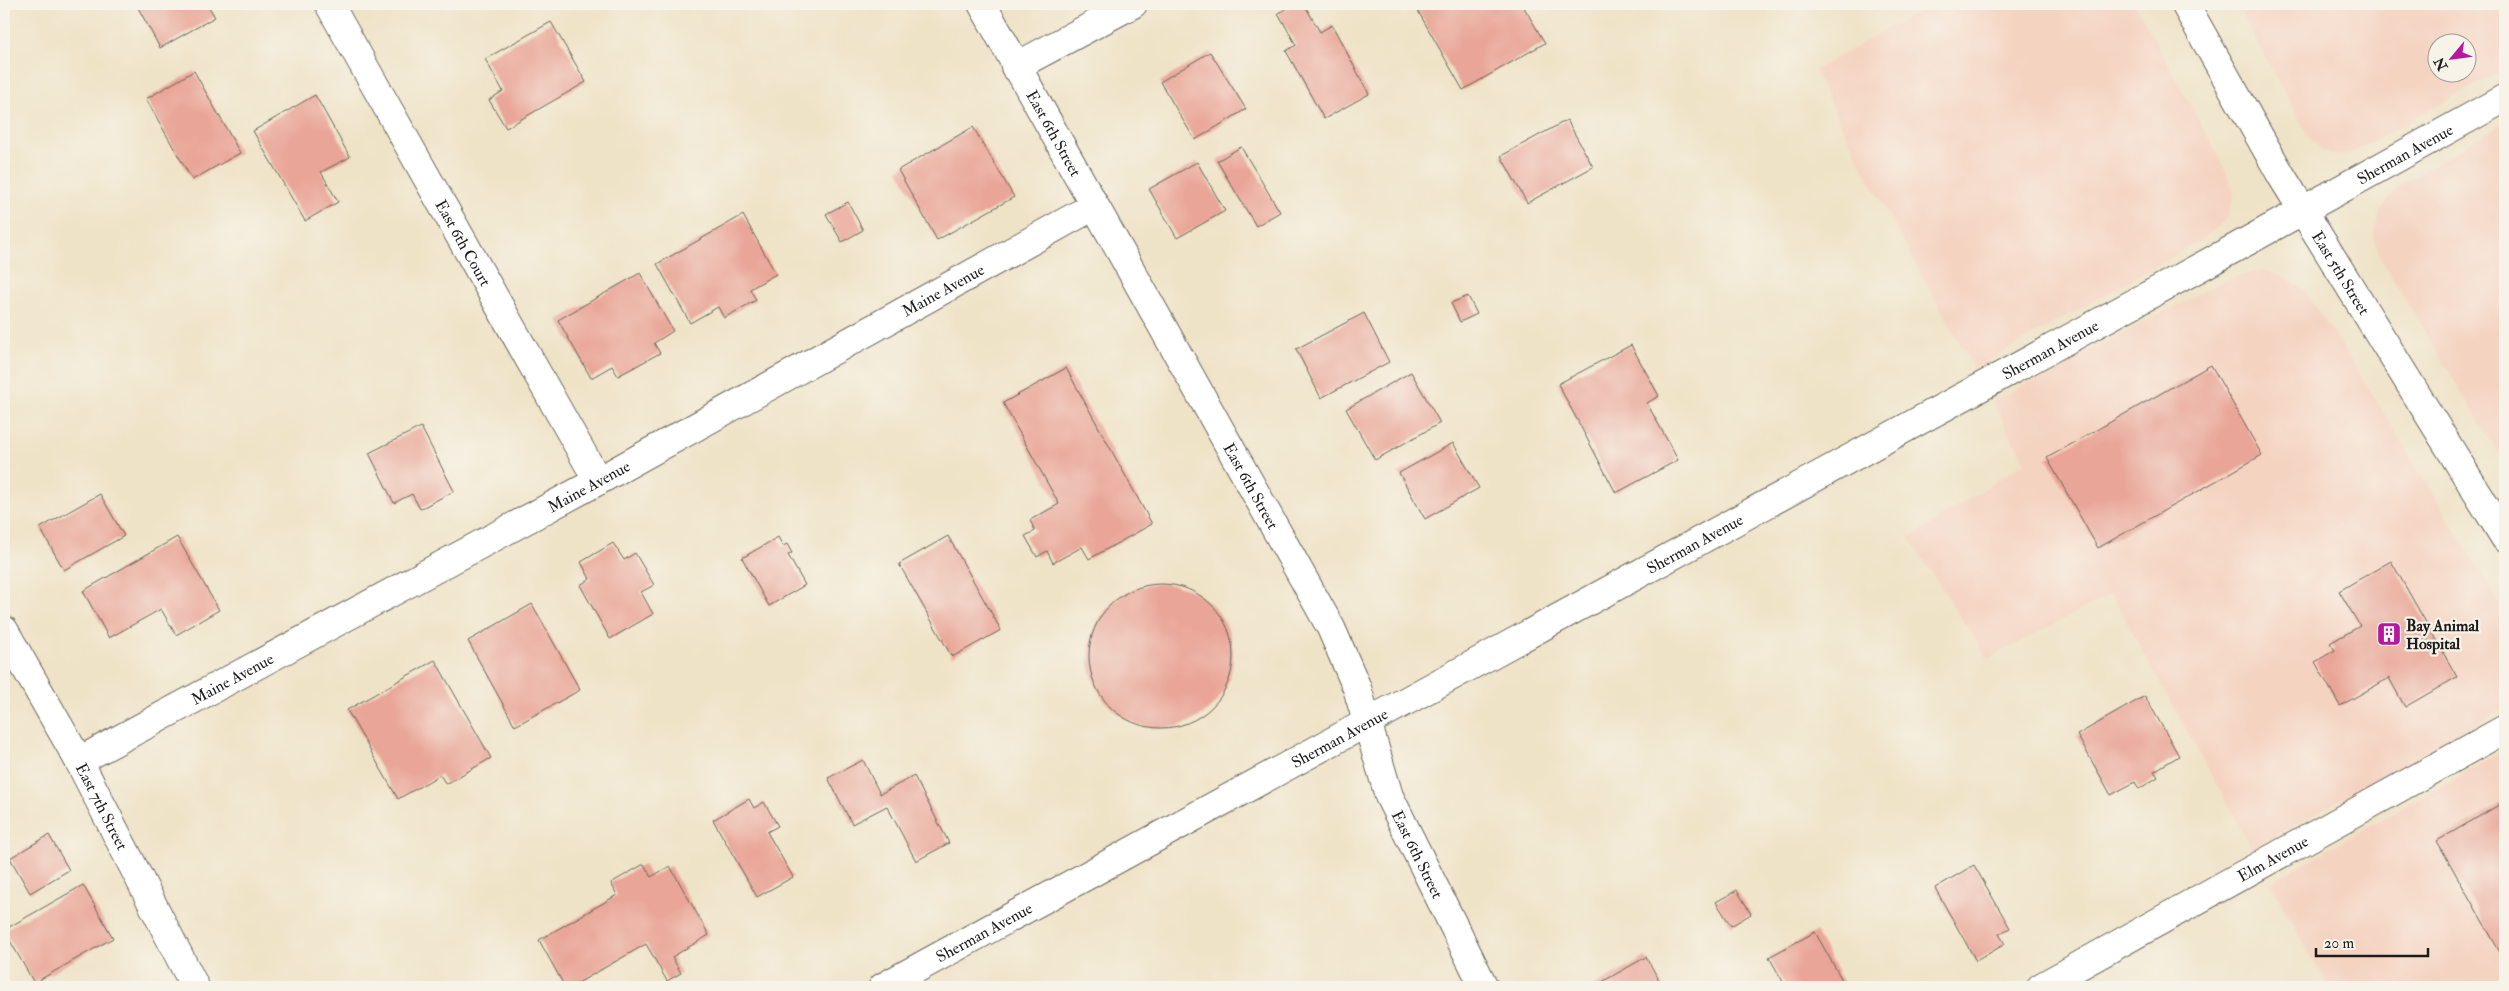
<svg xmlns="http://www.w3.org/2000/svg" width="2509" height="991" font-family="'IM FELL Double Pica',serif">
  <style>
    .built { fill: #f5d3c1; fill-rule: evenodd }
    .building { fill: #e9a597 }
    .lines { fill: none; stroke-linecap: round; stroke-linejoin: round }
    .minor-casing { stroke: #666258; stroke-width: 30 }
    .major-casing { stroke: #666258; stroke-width: 30 }
    .minor { stroke: #fff; stroke-width: 28 }
    .major { stroke: #fff; stroke-width: 28 }
    .labels { text-anchor: middle; stroke-width: 4.5; stroke-linejoin: round; paint-order: stroke }
    .street-label { font-size: 16px; fill: #1c1c1c; stroke: #f7f3e8 }
    .poi-label { font-size: 16px; font-weight: bold; fill: #1c1c1c; stroke: #f7f3e8; text-anchor: start }
  </style>
  <rect width="100%" height="100%" fill="#f7f3e8"/>
  <filter id="ink" filterUnits="userSpaceOnUse"><feTurbulence type="fractalNoise" baseFrequency=".02" numOctaves="2"/><feDisplacementMap in="SourceGraphic" scale="10" xChannelSelector="R" yChannelSelector="G"/><feConvolveMatrix kernelMatrix="1 2 1 2 8 2 1 2 1" color-interpolation-filters="sRGB"/></filter>
  <filter id="wash" filterUnits="userSpaceOnUse"><feTurbulence type="fractalNoise" baseFrequency=".0096" numOctaves="4" result="noise"/><feDisplacementMap in="SourceGraphic" scale="20" xChannelSelector="R" yChannelSelector="G"/><feGaussianBlur stdDeviation="1.12" result="paint"/><feColorMatrix in="noise" values="0 0 0 0 0 0 0 0 0 0 0 0 0 0 0 0 0 1.4 0 .05"/><feComposite in="paint" operator="in"/></filter>
  <g filter="url(#wash)">
    <rect width="100%" height="100%" fill="#efe3c7"/>
    <path class="built" d="M 1931,4 L 2135,4 L 2224,166 L 2234,194 L 2228,217 L 2203,239 L 1974,369 L 1871,183 L 1814,71 Z
      M 2236,4 L 2505,4 L 2505,69 L 2349,154 L 2334,155 L 2321,150 L 2309,137 ZM 2436,42 L 2466,42 L 2466,72 L 2436,72 Z
      M 2505,122 L 2505,464 L 2380,258 L 2374,235 L 2379,212 L 2399,186 Z
      M 2262,270 L 2288,278 L 2304,290 L 2314,304 L 2360,374 L 2505,612 L 2505,708 L 2252,849 L 2111,594 L 1988,659 L 1909,538 L 2025,462 L 1992,402 L 2225,280 Z
      M 2505,750 L 2505,987 L 2328,987 L 2270,882 Z"/>
    <g id="blocks">
      <path class="building" d="M 136,4 L 207,4 L 215,17 L 160,48 Z
        M 1296,4 L 1304,4 L 1320,32 L 1332,25 L 1369,94 L 1324,119 L 1286,51 L 1296,45 L 1278,13 Z
        M 1414,4 L 1522,4 L 1545,43 L 1463,90 Z
        M 551,22 L 586,82 L 506,128 L 489,100 L 503,91 L 485,59 Z
        M 1210,52 L 1246,109 L 1195,140 L 1160,82 Z
        M 194,71 L 240,153 L 192,180 L 146,99 Z
        M 315,95 L 350,157 L 321,172 L 338,202 L 305,221 L 253,131 Z
        M 1567,120 L 1593,167 L 1527,203 L 1501,156 Z
        M 973,127 L 1014,197 L 937,240 L 898,170 Z
        M 1241,147 L 1280,212 L 1256,226 L 1217,161 Z
        M 1197,162 L 1225,211 L 1177,238 L 1149,189 Z
        M 848,202 L 863,230 L 842,242 L 826,214 Z
        M 743,215 L 776,274 L 750,289 L 756,300 L 724,318 L 718,307 L 690,323 L 657,264 Z
        M 640,273 L 673,331 L 654,343 L 660,353 L 618,376 L 612,366 L 591,378 L 558,320 Z
        M 1468,296 L 1477,314 L 1460,322 L 1451,303 Z
        M 1364,313 L 1389,362 L 1321,398 L 1296,349 Z
        M 1631,345 L 1659,396 L 1647,403 L 1678,460 L 1616,493 L 1558,384 Z
        M 2211,365 L 2262,455 L 2098,548 L 2047,458 Z
        M 1066,368 L 1152,524 L 1089,559 L 1082,547 L 1053,563 L 1047,551 L 1037,557 L 1025,536 L 1035,531 L 1030,520 L 1059,504 L 1003,403 Z
        M 1411,372 L 1440,423 L 1375,460 L 1346,409 Z
        M 421,427 L 454,491 L 420,509 L 412,494 L 394,503 L 369,453 Z
        M 1453,443 L 1479,488 L 1425,519 L 1399,473 Z
        M 100,494 L 124,536 L 64,570 L 40,528 Z
        M 948,536 L 1001,630 L 952,657 L 899,564 Z
        M 177,537 L 219,610 L 176,635 L 161,609 L 109,638 L 83,591 Z
        M 778,537 L 783,546 L 787,544 L 792,553 L 788,555 L 805,585 L 769,606 L 742,558 Z
        M 613,543 L 624,560 L 635,553 L 654,585 L 641,592 L 653,614 L 610,639 L 580,585 L 590,579 L 581,562 Z
        M 2391,561 L 2457,677 L 2405,707 L 2389,678 L 2340,706 L 2315,662 L 2335,650 L 2330,643 L 2360,626 L 2339,591 Z
        M1089 656a72 72 0 1 1 144 0a72 72 0 1 1-144 0Z
        M 532,604 L 580,690 L 515,726 L 468,641 Z
        M 435,660 L 491,758 L 446,784 L 440,775 L 398,799 L 347,710 Z
        M 2145,696 L 2179,756 L 2154,771 L 2158,777 L 2139,789 L 2135,782 L 2111,795 L 2077,735 Z
        M 863,760 L 880,794 L 914,776 L 949,843 L 916,861 L 887,806 L 852,824 L 828,778 Z
        M 749,799 L 754,808 L 764,802 L 778,826 L 767,832 L 793,877 L 757,897 L 713,820 Z
        M 2504,802 L 2505,951 L 2501,954 L 2437,841 Z
        M 49,835 L 69,870 L 30,893 L 10,858 Z
        M 644,864 L 651,877 L 670,866 L 709,935 L 672,957 L 681,973 L 667,981 L 646,944 L 571,987 L 565,987 L 539,940 L 617,895 L 611,883 Z
        M 1974,865 L 2010,928 L 1999,934 L 2005,944 L 1976,961 L 1935,888 Z
        M 83,885 L 113,938 L 34,983 L 4,930 Z
        M 1737,890 L 1751,914 L 1731,926 L 1716,902 Z
        M 1815,932 L 1846,987 L 1786,987 L 1769,957 Z
        M 1646,957 L 1663,987 L 1593,987 Z"/>
    </g>
  </g>
  <g filter="url(#ink)">
    <use href="#blocks" fill-opacity="0" stroke="#666258" stroke-width="1"/>
    <g class="lines">
      <defs>
        <g id="minor">
          <path id="s1" d="M 329,4 L 598,481"/>
          <path id="s2" d="M 982,4 L 1331,628 L 1357,688 L 1389,796 L 1484,987"/>
          <path d="M 1015,67 L 1133,4"/>
          <path id="s3" d="M 4,630 L 79,761 L 195,987"/>
          <path id="s4" d="M 79,761 L 598,481 L 1094,206"/>
          <path id="s5" d="M 883,987 L 2235,248 L 2505,98"/>
          <path id="s6" d="M 2041,987 L 2505,729"/>
        </g>
        <g id="major">
          <path id="s7" d="M 2185,4 L 2281,175 L 2505,538"/>
        </g>
      </defs>
      <use href="#minor" class="minor-casing"/>
      <use href="#major" class="major-casing"/>
      <use href="#minor" class="minor"/>
      <use href="#major" class="major"/>
    </g>
  </g>
  <defs>
    <symbol id="building-square" viewBox="-11 -11 22 22"><rect x="-9" y="-9" width="18" height="18" rx="4" fill="#b5179e" stroke="#f7f3e8"/><path d="M-4-6H4V6H1V3H-1V6H-4ZM-2.5-4.3h1.7v1.8h-1.7ZM.8-4.3h1.7v1.8H.8ZM-2.5-1h1.7V.8h-1.7ZM.8-1h1.7V.8H.8Z" fill="#fff"/></symbol>
  </defs>
  <g fill-rule="evenodd">
    <use href="#building-square" x="2375" y="620" width="28" height="28"/>
  </g>
  <g class="labels">
    <g class="street-label">
      <text dy="6" stroke="none"><textPath href="#s2" startOffset="148">East 6th Street</textPath></text>
      <text dy="6" stroke="none"><textPath href="#s5" startOffset="1735">Sherman Avenue</textPath></text>
      <text dy="6" stroke="none"><textPath href="#s1" startOffset="274">East 6th Court</textPath></text>
      <text dy="6" stroke="none"><textPath href="#s7" startOffset="311">East 5th Street</textPath></text>
      <text dy="6" stroke="none"><textPath href="#s4" startOffset="984">Maine Avenue</textPath></text>
      <text dy="6" stroke="none"><textPath href="#s5" startOffset="1330">Sherman Avenue</textPath></text>
      <text dy="6" stroke="none"><textPath href="#s4" startOffset="579">Maine Avenue</textPath></text>
      <text dy="6" stroke="none"><textPath href="#s2" startOffset="552">East 6th Street</textPath></text>
      <text dy="6" stroke="none"><textPath href="#s5" startOffset="925">Sherman Avenue</textPath></text>
      <text dy="6" stroke="none"><textPath href="#s4" startOffset="174">Maine Avenue</textPath></text>
      <text dy="6" stroke="none"><textPath href="#s5" startOffset="520">Sherman Avenue</textPath></text>
      <text dy="6" stroke="none"><textPath href="#s3" startOffset="202">East 7th Street</textPath></text>
      <text dy="6" stroke="none"><textPath href="#s2" startOffset="958">East 6th Street</textPath></text>
      <text dy="6" stroke="none"><textPath href="#s6" startOffset="265">Elm Avenue</textPath></text>
      <text dy="6" stroke="none"><textPath href="#s5" startOffset="115">Sherman Avenue</textPath></text>
    </g>
    <g class="poi-label">
      <text x="2406" y="631">Bay Animal<tspan x="2406" dy="18">Hospital</tspan></text>
    </g>
  </g>
  <rect width="2509" height="991" fill="none" stroke="#f7f3e8" stroke-width="20"/>
  <g transform="translate(2452 58) rotate(241)"><circle r="24" fill="#f7f3e8" stroke="#9f9d96"/>
  <path d="M0-4L9 19L0 12L-9 19Z" fill="#b5179e"/>
  <text y="-8" font-size="14" font-weight="bold" text-anchor="middle" fill="#1c1c1c">N</text>
  </g>
  <path d="M2316 948v8h112v-8" fill="none" stroke="#1c1c1c" stroke-width="2.5"/>
  <text x="2324" y="948" font-size="15" fill="#1c1c1c" stroke="#f7f3e8" stroke-width="4" paint-order="stroke">20 m</text>
</svg>
